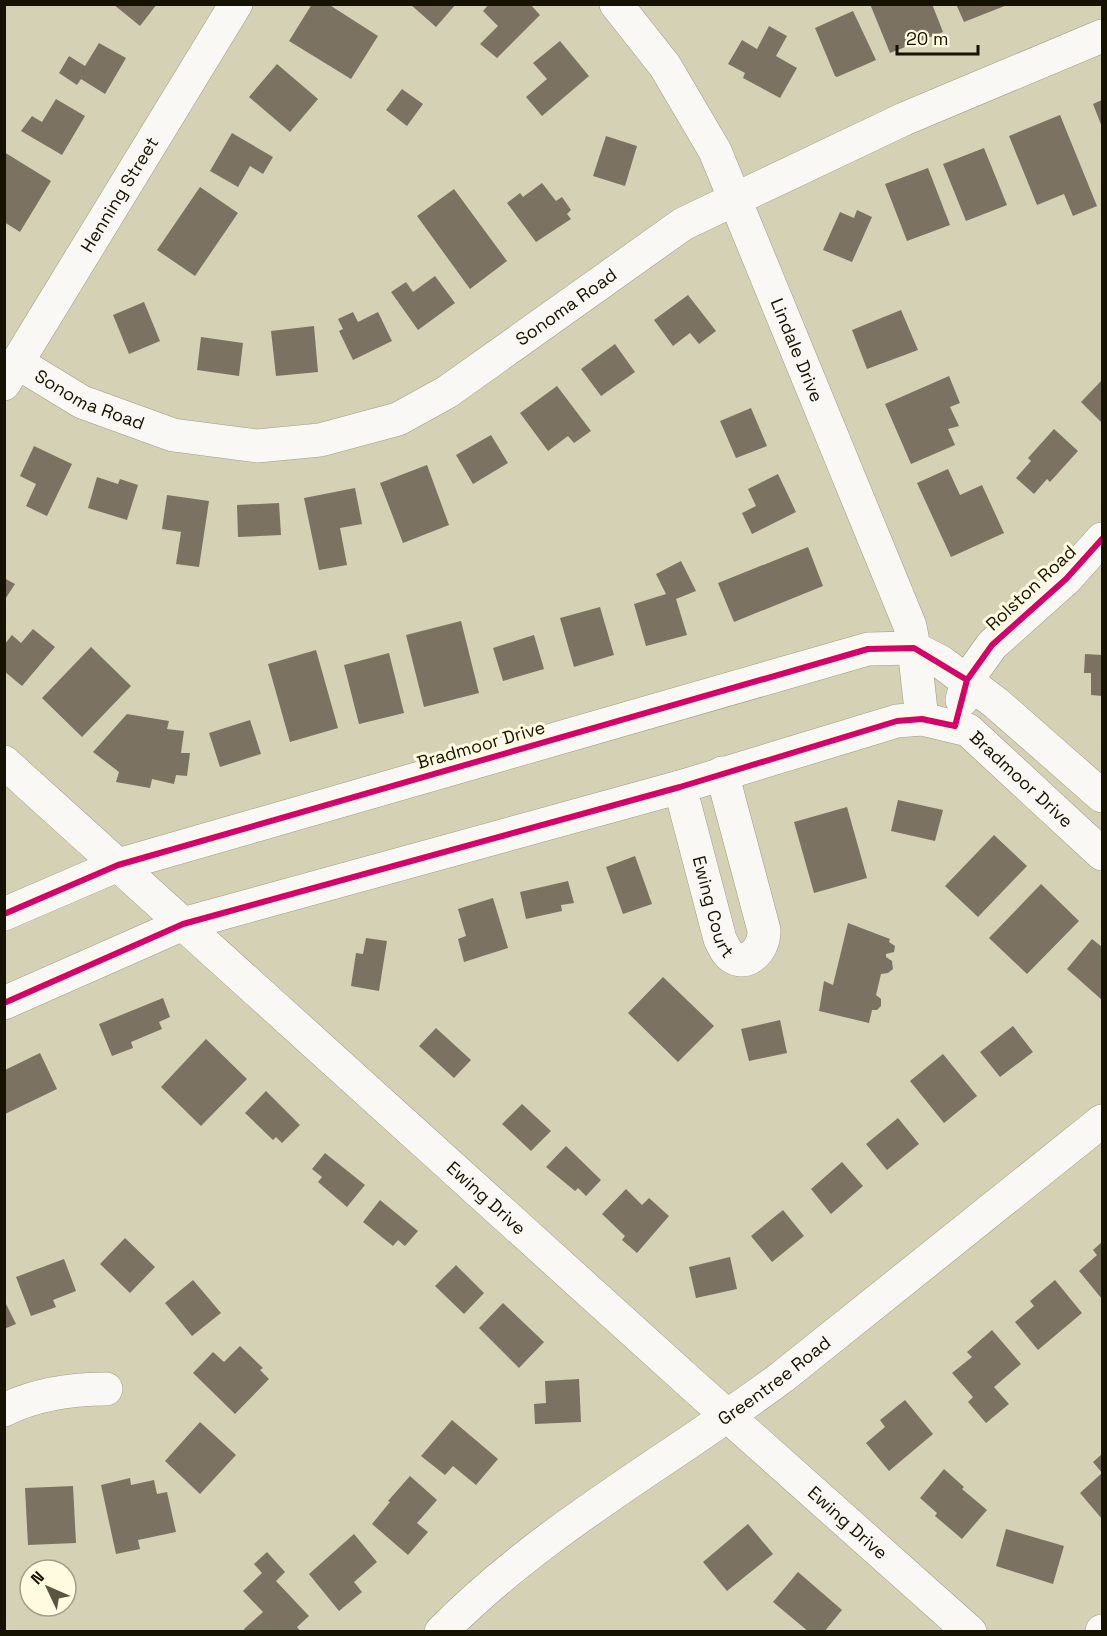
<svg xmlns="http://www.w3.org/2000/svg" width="1107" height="1636" font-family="'Space Grotesk',sans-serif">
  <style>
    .building { fill: #7c7262 }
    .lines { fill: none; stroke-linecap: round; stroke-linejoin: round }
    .minor-casing { stroke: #9f9b85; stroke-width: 34 }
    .minor { stroke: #f9f8f4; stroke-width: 33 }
    .cycleway-casing { stroke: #fffbe1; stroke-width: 10 }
    .cycleway { stroke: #d6006c; stroke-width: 6 }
    .labels { text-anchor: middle; stroke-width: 6; stroke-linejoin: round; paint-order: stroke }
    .street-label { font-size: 18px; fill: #151202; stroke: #fffbe1 }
  </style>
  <rect width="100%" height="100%" fill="#d5d1b4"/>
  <path class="building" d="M 113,4 L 157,4 L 140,26 Z
    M 312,4 L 328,4 L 378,36 L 351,79 L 289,41 Z
    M 410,4 L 456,4 L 436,27 Z
    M 489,4 L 530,4 L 540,15 L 497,58 L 480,44 L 498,26 L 483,11 Z
    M 870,4 L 932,4 L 943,32 L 890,53 Z
    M 956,4 L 1007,4 L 1007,5 L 964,22 Z
    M 853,11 L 876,60 L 837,77 L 835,76 L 815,28 Z
    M 769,26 L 787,36 L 776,56 L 797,68 L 780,98 L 743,78 L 745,73 L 728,64 L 742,40 L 757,49 Z
    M 560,41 L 589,76 L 542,116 L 526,97 L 547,79 L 533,63 Z
    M 99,43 L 126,58 L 105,94 L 81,79 L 77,85 L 59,73 L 69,56 L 85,66 Z
    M 277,64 L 318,99 L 290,132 L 249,97 Z
    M 402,89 L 423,104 L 407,126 L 386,110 Z
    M 56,99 L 85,116 L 62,155 L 21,131 L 32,116 L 42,122 Z
    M 1102,100 L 1102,127 L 1093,104 Z
    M 1060,115 L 1097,206 L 1073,216 L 1064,194 L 1037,205 L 1009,136 Z
    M 232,133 L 273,157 L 263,174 L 250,166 L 238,187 L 210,171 Z
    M 606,136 L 637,146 L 625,186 L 593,176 Z
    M 984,148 L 1007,205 L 966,221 L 943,164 Z
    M 4,152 L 51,181 L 20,232 L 4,222 Z
    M 928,168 L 950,225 L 907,241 L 885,184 Z
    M 542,183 L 556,201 L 562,197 L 571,210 L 567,214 L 571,219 L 536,242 L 507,203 L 520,193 L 523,197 Z
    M 200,187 L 238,213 L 195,276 L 157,250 Z
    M 454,189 L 507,261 L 470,289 L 417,216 Z
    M 857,210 L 872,217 L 852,262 L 823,250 L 840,212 L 854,218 Z
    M 435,276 L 455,303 L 418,330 L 391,292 L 406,282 L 413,292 Z
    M 688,295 L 716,331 L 699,344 L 690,333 L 673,346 L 654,320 Z
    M 144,302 L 160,341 L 129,354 L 113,315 Z
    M 901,310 L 918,350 L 867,369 L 852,330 Z
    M 353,312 L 358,322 L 378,312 L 392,341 L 353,360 L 339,331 L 343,329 L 338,319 Z
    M 314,326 L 318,372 L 276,376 L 271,331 Z
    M 201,337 L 243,343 L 239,376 L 197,370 Z
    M 615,344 L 635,372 L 601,396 L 581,369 Z
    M 949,376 L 960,403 L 950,407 L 959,426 L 948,429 L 955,445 L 911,464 L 885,404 Z
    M 1102,380 L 1102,423 L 1081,402 Z
    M 557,386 L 591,431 L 574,443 L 568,436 L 548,451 L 520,413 Z
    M 751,408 L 767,446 L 736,458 L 720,421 Z
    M 1054,429 L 1078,451 L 1050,482 L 1047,479 L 1034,494 L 1016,478 L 1031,461 L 1028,458 Z
    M 491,435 L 508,463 L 473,484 L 456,455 Z
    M 34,446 L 72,464 L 47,516 L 26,506 L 36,484 L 20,476 Z
    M 427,465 L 449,525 L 403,543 L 380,483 Z
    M 948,469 L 960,495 L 982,485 L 1004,533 L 951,557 L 917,483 Z
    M 778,474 L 796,512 L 752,534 L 742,513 L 756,506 L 748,489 Z
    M 97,477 L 118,484 L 120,479 L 138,485 L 127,520 L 88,508 Z
    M 355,488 L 362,524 L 340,528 L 347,565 L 319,570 L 304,498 Z
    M 167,495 L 209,501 L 199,567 L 176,564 L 181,532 L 162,529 Z
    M 279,503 L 281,535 L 238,537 L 237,505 Z
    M 808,547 L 823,586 L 734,622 L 718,583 Z
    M 681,561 L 696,591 L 676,599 L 687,635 L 646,646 L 634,604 L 666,594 L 656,574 Z
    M 4,578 L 15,584 L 4,601 Z
    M 600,607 L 614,655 L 574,667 L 560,618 Z
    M 461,621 L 479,693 L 424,707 L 406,635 Z
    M 33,629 L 55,647 L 22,686 L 4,671 L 4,645 L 12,635 L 21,643 Z
    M 534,635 L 544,669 L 503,681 L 493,648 Z
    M 91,647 L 131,686 L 82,737 L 42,698 Z
    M 316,650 L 338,728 L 290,742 L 268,664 Z
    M 389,653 L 404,713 L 359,724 L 344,665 Z
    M 1085,654 L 1102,655 L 1102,696 L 1091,695 L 1091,673 L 1084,673 Z
    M 127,714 L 169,721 L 167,729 L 184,731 L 181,753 L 190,753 L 187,776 L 176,775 L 174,784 L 152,779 L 150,788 L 116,782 L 119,772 L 93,752 Z
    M 250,720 L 261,754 L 220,767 L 209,733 Z
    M 898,800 L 943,810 L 935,841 L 891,831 Z
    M 847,807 L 867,878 L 814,893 L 794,822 Z
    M 994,835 L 1027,866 L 978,917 L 945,886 Z
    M 635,856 L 652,904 L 623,914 L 606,867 Z
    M 568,881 L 574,903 L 561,905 L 562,911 L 526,919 L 520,892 Z
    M 1041,884 L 1079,921 L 1027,974 L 989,938 Z
    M 493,898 L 508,948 L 464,962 L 458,939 L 466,936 L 458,909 Z
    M 848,923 L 890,939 L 889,942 L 895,946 L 894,952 L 886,954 L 886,957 L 892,961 L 893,969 L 888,973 L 881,974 L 876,995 L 881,999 L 881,1006 L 877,1010 L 872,1010 L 869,1023 L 819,1011 L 824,981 L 833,985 Z
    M 366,938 L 387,941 L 379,991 L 351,986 L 356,953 L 363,954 Z
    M 1092,939 L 1102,947 L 1102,1000 L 1067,969 Z
    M 663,977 L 714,1026 L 678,1062 L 628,1013 Z
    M 163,998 L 170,1017 L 159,1022 L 162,1029 L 131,1042 L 133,1048 L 112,1056 L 99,1024 Z
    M 780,1020 L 787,1053 L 749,1061 L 741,1029 Z
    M 1013,1026 L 1033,1052 L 1000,1077 L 980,1052 Z
    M 436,1028 L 471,1060 L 454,1078 L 419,1046 Z
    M 206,1039 L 247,1079 L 201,1126 L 161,1087 Z
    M 40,1053 L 57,1089 L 5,1114 L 5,1070 Z
    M 943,1054 L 977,1096 L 944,1123 L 910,1081 Z
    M 266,1091 L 300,1125 L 282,1143 L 276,1137 L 273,1140 L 245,1113 Z
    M 522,1104 L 551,1131 L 531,1151 L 502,1124 Z
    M 898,1118 L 919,1144 L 887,1170 L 866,1144 Z
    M 566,1146 L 601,1180 L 586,1196 L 578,1188 L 575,1191 L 546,1167 Z
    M 325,1153 L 365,1185 L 347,1207 L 318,1182 L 322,1177 L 312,1169 Z
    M 842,1162 L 863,1186 L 831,1214 L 811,1189 Z
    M 626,1189 L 642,1205 L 649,1198 L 669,1216 L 637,1253 L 622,1240 L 625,1236 L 602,1214 Z
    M 380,1200 L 418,1231 L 405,1246 L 398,1240 L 393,1246 L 363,1222 Z
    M 783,1210 L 804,1236 L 772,1262 L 751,1236 Z
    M 125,1238 L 155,1267 L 130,1293 L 100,1264 Z
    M 1102,1242 L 1102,1299 L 1079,1271 L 1097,1255 L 1093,1250 Z
    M 730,1257 L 737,1289 L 696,1298 L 689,1267 Z
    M 64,1259 L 76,1291 L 53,1300 L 56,1307 L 31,1316 L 16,1277 Z
    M 456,1265 L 484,1293 L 464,1314 L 435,1286 Z
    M 193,1280 L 221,1313 L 192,1336 L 165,1303 Z
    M 1055,1280 L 1082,1313 L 1038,1350 L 1015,1322 L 1034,1306 L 1030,1301 Z
    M 4,1300 L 16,1324 L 4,1329 Z
    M 503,1303 L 544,1342 L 519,1368 L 479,1328 Z
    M 992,1330 L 1021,1364 L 994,1387 L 1009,1404 L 986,1423 L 968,1402 L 973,1397 L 952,1373 L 972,1357 L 967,1352 Z
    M 240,1346 L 263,1368 L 260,1370 L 269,1379 L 235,1414 L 193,1373 L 213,1352 L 224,1362 Z
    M 579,1379 L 581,1422 L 535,1424 L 534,1404 L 546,1403 L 545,1381 Z
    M 905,1400 L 933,1434 L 889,1471 L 866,1443 L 885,1427 L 880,1420 Z
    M 452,1420 L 498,1459 L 476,1485 L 453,1466 L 445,1475 L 421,1456 Z
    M 200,1422 L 236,1455 L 200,1494 L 165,1461 Z
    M 1102,1454 L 1102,1519 L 1080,1493 L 1102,1473 L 1093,1462 Z
    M 944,1469 L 964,1487 L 962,1489 L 987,1510 L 962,1539 L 935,1516 L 937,1513 L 920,1498 Z
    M 410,1476 L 437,1500 L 417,1523 L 428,1532 L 408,1555 L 372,1524 L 390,1502 L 388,1501 Z
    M 130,1478 L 131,1485 L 154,1480 L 157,1494 L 167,1492 L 176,1532 L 138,1540 L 140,1549 L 116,1554 L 101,1485 Z
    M 73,1486 L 76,1543 L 28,1545 L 25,1488 Z
    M 748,1524 L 773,1554 L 727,1591 L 703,1562 Z
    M 1006,1529 L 1064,1546 L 1053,1584 L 996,1566 Z
    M 354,1534 L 377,1562 L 354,1582 L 362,1592 L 339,1611 L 309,1574 Z
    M 267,1552 L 285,1572 L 276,1581 L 309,1616 L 297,1627 L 301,1632 L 246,1632 L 244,1629 L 263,1612 L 243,1591 L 262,1573 L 254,1564 Z
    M 798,1572 L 842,1610 L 824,1632 L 809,1632 L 773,1602 Z"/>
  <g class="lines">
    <defs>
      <g id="minor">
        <path id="s1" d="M 616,4 L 665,66 L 715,151 L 910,626 L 914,648 L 922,719"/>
        <path id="s2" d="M 18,363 L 82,402 L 173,435 L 257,446 L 320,440 L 398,419 L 447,392 L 683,224 L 904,119 L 1102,36"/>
        <path id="s3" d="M 4,384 L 236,4"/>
        <path d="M 962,700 L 967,680 L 992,645 L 1066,579 L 1102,539"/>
        <path id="s4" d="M 4,762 L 695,1387 L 970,1632"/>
        <path id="s5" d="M 680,787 L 720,939 C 722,943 724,948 727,952 C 743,972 765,951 764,930 L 722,773"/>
        <path d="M 4,914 L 118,865 L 868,649 L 914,648 L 941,662 L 996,703 L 1102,796"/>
        <path id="s6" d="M 4,1003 L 183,924 L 680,787 L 897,721 L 922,719 L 968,730 L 1102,854"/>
        <path d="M 4,1410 C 36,1394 70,1389 106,1389"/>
        <path id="s7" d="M 441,1632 C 540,1531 669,1461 782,1377 L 1102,1121"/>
        <path d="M 1102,1632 L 1102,1631"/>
      </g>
    </defs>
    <use href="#minor" class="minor-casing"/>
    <use href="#minor" class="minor"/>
    <defs>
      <path id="cycleway" d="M 4,914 L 118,865 L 868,649 L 914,648 L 967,680
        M 4,1003 L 183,924 L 680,787 L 897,721 L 922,719 L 955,726 L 967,680 L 992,645 L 1066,579 L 1102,539"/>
    </defs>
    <use href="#cycleway" class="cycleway-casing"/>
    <use href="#cycleway" class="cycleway"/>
  </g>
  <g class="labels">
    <g class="street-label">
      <text dy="6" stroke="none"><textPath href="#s3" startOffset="222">Henning Street</textPath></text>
      <text dy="6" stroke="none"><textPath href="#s2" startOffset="603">Sonoma Road</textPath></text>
      <text dy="6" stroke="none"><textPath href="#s1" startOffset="393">Lindale Drive</textPath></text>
      <text dy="6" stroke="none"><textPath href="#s2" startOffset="81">Sonoma Road</textPath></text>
      <text transform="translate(1031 588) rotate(-43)" y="6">Rolston Road</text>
      <text transform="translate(481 745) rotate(-16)" y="6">Bradmoor Drive</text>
      <text dy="6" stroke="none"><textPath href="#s6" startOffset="1083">Bradmoor Drive</textPath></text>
      <text dy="6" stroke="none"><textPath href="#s5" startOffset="124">Ewing Court</textPath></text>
      <text dy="6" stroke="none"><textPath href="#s4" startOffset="650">Ewing Drive</textPath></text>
      <text dy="6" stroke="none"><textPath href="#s7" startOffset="418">Greentree Road</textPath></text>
      <text dy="6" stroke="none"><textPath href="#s4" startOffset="1136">Ewing Drive</textPath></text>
    </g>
  </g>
  <rect width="1107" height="1636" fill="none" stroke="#151202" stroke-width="12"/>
  <g transform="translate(48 1588) rotate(314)"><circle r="28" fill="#fffbe1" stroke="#a19e88" stroke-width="1.5"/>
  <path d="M0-4.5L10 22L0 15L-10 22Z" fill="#585540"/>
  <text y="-9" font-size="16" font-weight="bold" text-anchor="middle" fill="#151202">N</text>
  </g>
  <path d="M897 45v9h81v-9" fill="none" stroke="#151202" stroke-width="3"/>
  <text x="906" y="45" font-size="18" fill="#151202" stroke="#fffbe1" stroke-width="4.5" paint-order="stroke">20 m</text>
</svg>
